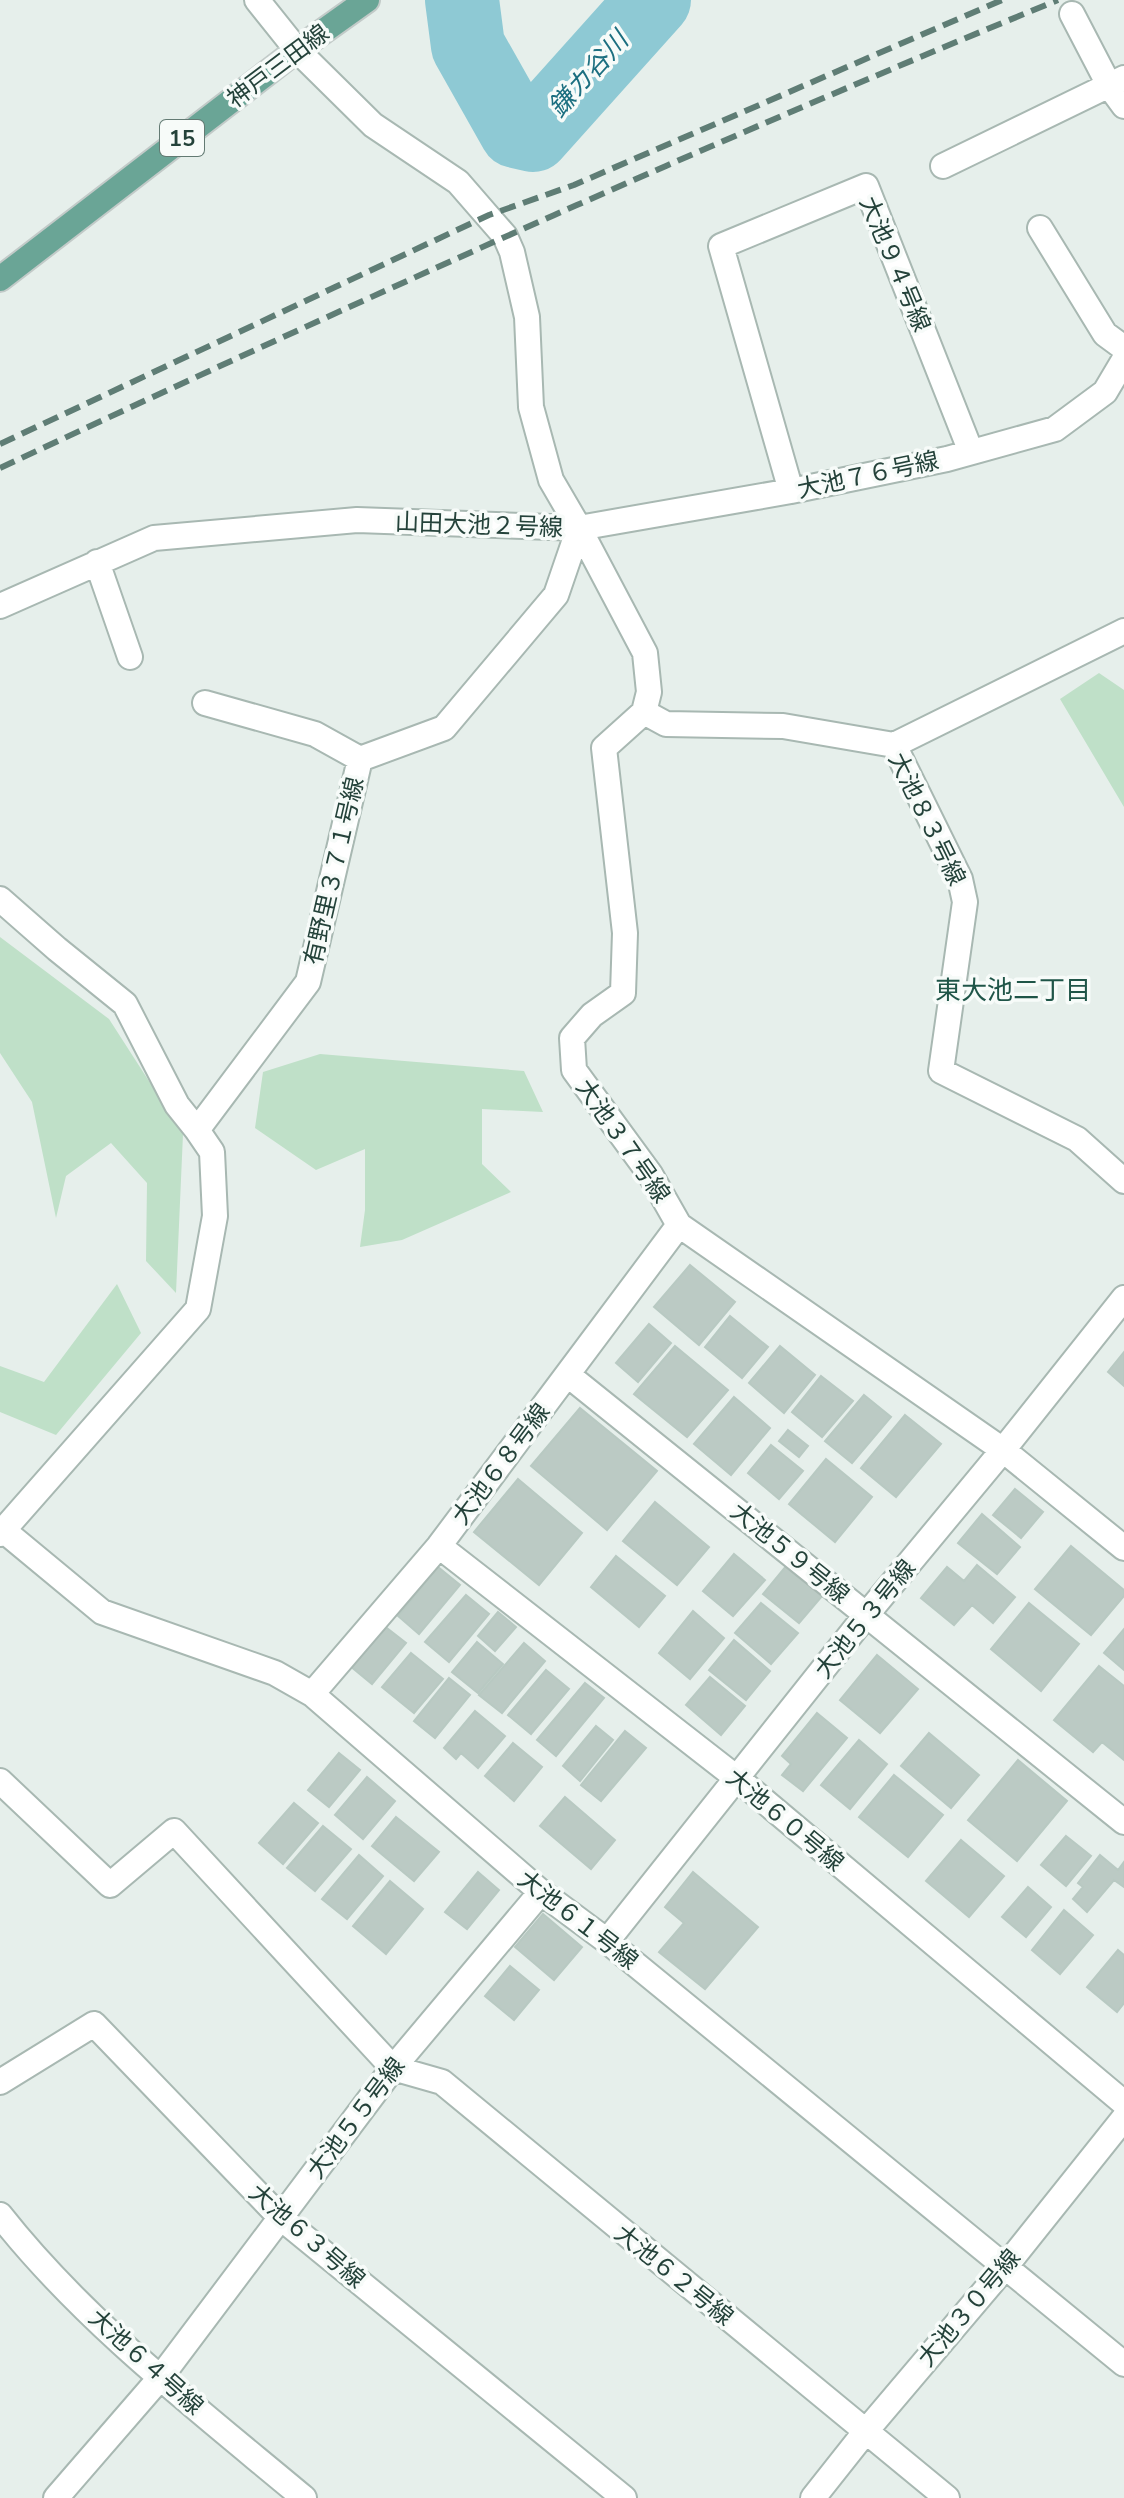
<svg xmlns="http://www.w3.org/2000/svg" width="1124" height="2498" font-family="'Nunito Sans','Noto Sans JP',sans-serif">
  <style>
    .green { fill: #bfe0c8 }
    .lines { fill: none; stroke-linecap: round; stroke-linejoin: round }
    .river { stroke: #8ec9d4; stroke-width: 74 }
    .building { fill: #bbcac4; stroke: #b8c9c2; stroke-width: 2 }
    .street-casing { stroke: #a8b8b2; stroke-width: 28 }
    .primary-casing { stroke: #c2cac8; stroke-width: 28 }
    .street { stroke: #fff; stroke-width: 24 }
    .primary { stroke: #6aa596; stroke-width: 24 }
    .rail { stroke: #5f7d75; stroke-width: 6; stroke-dasharray: 16 8; stroke-linecap: butt }
    .labels { text-anchor: middle; stroke-width: 7; stroke-linejoin: round; paint-order: stroke }
    .shield { fill: #f7fbf9; stroke: #637a73; stroke-width: 2 }
    .shield-label { font-size: 22px; font-weight: bold; fill: #24423a }
    .street-label { font-size: 24px; fill: #24423a; stroke: #f7fbf9 }
    .water-label { font-size: 26px; font-style: italic; fill: #1c6f80; stroke: #f7fbf9 }
    .neighbourhood-label { font-size: 26px; fill: #1f5548; stroke: #f7fbf9 }
  </style>
  <rect width="100%" height="100%" fill="#e6efeb"/>
  <path class="green" d="M 1099,673 L 1124,690 L 1124,807 L 1060,699 Z
    M 0,937 L 109,1019 L 183,1134 L 176,1293 L 146,1261 L 147,1183 L 111,1143 L 66,1176 L 56,1218 L 32,1102 L 0,1053 Z
    M 320,1054 L 524,1071 L 543,1112 L 482,1109 L 482,1164 L 511,1192 L 402,1240 L 360,1247 L 365,1210 L 365,1149 L 316,1170 L 255,1128 L 263,1072 Z
    M 117,1284 L 141,1333 L 56,1435 L 0,1412 L 0,1366 L 44,1382 Z"/>
  <g class="lines">
    <path class="river" d="M 462,0 L 468,46 L 516,131 L 533,135 L 654,0"/>
  </g>
  <path class="building" d="M 690,1265 L 735,1302 L 699,1345 L 654,1307 Z
    M 730,1316 L 768,1347 L 742,1378 L 705,1347 Z
    M 649,1324 L 671,1343 L 638,1382 L 616,1363 Z
    M 675,1346 L 728,1390 L 687,1437 L 634,1394 Z
    M 780,1346 L 815,1375 L 784,1413 L 749,1383 Z
    M 1124,1352 L 1124,1386 L 1108,1372 Z
    M 821,1376 L 853,1401 L 822,1437 L 792,1412 Z
    M 864,1395 L 891,1417 L 852,1463 L 825,1441 Z
    M 734,1397 L 770,1428 L 731,1475 L 694,1444 Z
    M 580,1408 L 657,1471 L 607,1530 L 531,1466 Z
    M 905,1415 L 941,1444 L 896,1497 L 861,1468 Z
    M 788,1430 L 808,1446 L 799,1457 L 779,1441 Z
    M 771,1445 L 803,1471 L 779,1499 L 748,1473 Z
    M 826,1459 L 872,1497 L 835,1542 L 789,1504 Z
    M 518,1479 L 582,1533 L 539,1585 L 474,1532 Z
    M 1015,1489 L 1043,1512 L 1021,1538 L 993,1515 Z
    M 655,1502 L 709,1547 L 677,1585 L 623,1541 Z
    M 982,1514 L 1020,1547 L 997,1574 L 958,1543 Z
    M 1071,1546 L 1124,1590 L 1124,1596 L 1091,1635 L 1035,1589 Z
    M 734,1554 L 765,1580 L 733,1616 L 703,1591 Z
    M 616,1556 L 665,1596 L 639,1627 L 591,1587 Z
    M 787,1565 L 822,1596 L 799,1623 L 763,1594 Z
    M 977,1565 L 1015,1597 L 993,1623 L 972,1605 L 954,1625 L 921,1598 L 947,1567 L 964,1581 Z
    M 438,1567 L 460,1585 L 419,1634 L 398,1616 Z
    M 466,1595 L 489,1614 L 449,1662 L 425,1642 Z
    M 761,1603 L 798,1633 L 771,1664 L 735,1633 Z
    M 1029,1603 L 1079,1644 L 1041,1691 L 991,1649 Z
    M 693,1611 L 724,1638 L 690,1679 L 659,1653 Z
    M 498,1612 L 516,1627 L 495,1651 L 478,1636 Z
    M 383,1625 L 406,1643 L 372,1684 L 349,1665 Z
    M 1124,1629 L 1124,1670 L 1104,1653 Z
    M 734,1640 L 770,1671 L 746,1700 L 709,1670 Z
    M 477,1642 L 503,1664 L 478,1693 L 452,1672 Z
    M 524,1643 L 545,1661 L 502,1713 L 479,1695 Z
    M 411,1653 L 443,1679 L 414,1713 L 382,1687 Z
    M 877,1655 L 918,1689 L 880,1733 L 840,1700 Z
    M 1099,1666 L 1124,1686 L 1124,1760 L 1102,1742 L 1093,1752 L 1054,1720 Z
    M 546,1670 L 569,1689 L 531,1734 L 508,1715 Z
    M 710,1677 L 745,1706 L 721,1735 L 686,1705 Z
    M 449,1678 L 470,1695 L 435,1738 L 414,1721 Z
    M 585,1683 L 604,1698 L 556,1756 L 537,1740 Z
    M 475,1711 L 505,1736 L 478,1768 L 461,1753 L 456,1759 L 444,1748 Z
    M 817,1713 L 847,1738 L 803,1791 L 782,1775 L 791,1764 L 782,1756 Z
    M 596,1726 L 613,1740 L 580,1781 L 563,1766 Z
    M 625,1731 L 646,1748 L 601,1801 L 581,1785 Z
    M 929,1733 L 979,1775 L 951,1808 L 901,1766 Z
    M 859,1740 L 887,1764 L 850,1809 L 821,1785 Z
    M 513,1743 L 542,1767 L 514,1801 L 485,1776 Z
    M 339,1753 L 360,1770 L 329,1807 L 308,1790 Z
    M 1018,1760 L 1067,1801 L 1017,1861 L 968,1820 Z
    M 894,1775 L 943,1815 L 908,1857 L 859,1817 Z
    M 367,1777 L 395,1801 L 363,1839 L 335,1815 Z
    M 565,1797 L 615,1840 L 591,1869 L 540,1826 Z
    M 294,1803 L 318,1823 L 283,1864 L 259,1843 Z
    M 396,1817 L 439,1852 L 414,1881 L 372,1846 Z
    M 323,1826 L 351,1849 L 315,1891 L 287,1868 Z
    M 1066,1836 L 1091,1856 L 1066,1886 L 1041,1865 Z
    M 961,1840 L 1004,1876 L 969,1917 L 926,1881 Z
    M 359,1855 L 383,1876 L 347,1919 L 322,1899 Z
    M 1100,1855 L 1118,1870 L 1124,1862 L 1124,1887 L 1114,1880 L 1087,1912 L 1073,1899 L 1083,1887 L 1078,1883 Z
    M 478,1872 L 499,1890 L 467,1929 L 445,1912 Z
    M 693,1872 L 758,1927 L 705,1989 L 659,1952 L 684,1923 L 665,1907 Z
    M 390,1881 L 423,1909 L 386,1954 L 353,1926 Z
    M 1028,1887 L 1051,1907 L 1026,1937 L 1002,1917 Z
    M 1064,1910 L 1093,1935 L 1060,1974 L 1032,1950 Z
    M 543,1914 L 582,1947 L 554,1980 L 515,1947 Z
    M 1118,1950 L 1124,1955 L 1124,2003 L 1117,2012 L 1087,1987 Z
    M 510,1966 L 539,1990 L 514,2020 L 485,1996 Z"/>
  <g class="lines">
    <defs>
      <path id="street" d="M 1072,14 L 1110,87 L 1124,106
        M 943,166 L 1124,78
        M 1040,228 L 1105,334 L 1124,348
        M 791,491 L 721,246 L 866,186 L 971,452
        M 579,528 L 645,653 L 649,692 L 644,712 L 604,748 L 625,933 L 623,993 L 592,1015 L 572,1038 L 574,1070 L 650,1174 L 679,1225 L 1003,1450 L 1124,1548
        M 579,528 L 791,491 L 947,459 L 1055,429 L 1105,392 L 1124,360
        M 97,562 L 130,657
        M 0,606 L 154,538 L 357,520 L 579,528 L 551,480 L 531,407 L 527,317 L 512,252 L 505,236 L 458,182 L 373,125 L 297,50 L 257,0
        M 205,703 L 315,734 L 360,759
        M 644,712 L 666,724 L 783,726 L 894,745 L 960,879 L 965,902 L 941,1071 L 1077,1139 L 1124,1181
        M 894,745 L 1124,631
        M 0,899 L 57,949 L 125,1004 L 177,1105 L 197,1130
        M 568,1375 L 1124,1822
        M 3,1530 L 102,1612 L 275,1673 L 312,1694 L 541,1892 L 607,1941 L 1124,2364
        M 0,1534 L 198,1309 L 215,1216 L 212,1152 L 197,1130 L 308,982 L 360,759 L 444,728 L 556,595 L 579,528
        M 439,1546 L 738,1779 L 1124,2103
        M 312,1694 L 439,1546 L 679,1225
        M 0,1781 L 110,1885 L 174,1831 L 393,2068 L 442,2082 L 947,2498
        M 607,1941 L 867,1614 L 1003,1450 L 1124,1298
        M 0,2082 L 94,2024 L 281,2218 L 624,2498
        M 0,2215 C 84,2322 200,2411 304,2498
        M 56,2498 L 160,2378 L 393,2068 L 541,1892
        M 813,2498 L 866,2431 L 1005,2267 L 1124,2118"/>
      <path id="primary" d="M 0,279 L 297,50 L 367,0"/>
    </defs>
    <use href="#street" class="street-casing"/>
    <use href="#primary" class="primary-casing"/>
    <use href="#street" class="street"/>
    <use href="#primary" class="primary"/>
    <path class="rail" d="M 0,444 L 489,215 L 574,185 L 1002,0
      M 0,468 C 349,305 701,146 1058,0"/>
  </g>
  <g class="labels">
    <rect class="shield" x="160" y="120" width="44" height="36" rx="6"/>
    <g class="shield-label">
      <text x="182" y="146">15</text>
    </g>
    <g class="street-label">
      <text transform="translate(278 66) rotate(-37)" y="8">神戸三田線</text>
      <text transform="translate(895 264) rotate(67)" y="8">大池９４号線</text>
      <text transform="translate(868 475) rotate(-12)" y="8">大池７６号線</text>
      <text transform="translate(479 525) rotate(2)" y="8">山田大池２号線</text>
      <text transform="translate(927 819) rotate(64)" y="8">大池８３号線</text>
      <text transform="translate(334 871) rotate(-77)" y="8">有野里３７１号線</text>
      <text transform="translate(623 1141) rotate(55)" y="8">大池３７号線</text>
      <text transform="translate(501 1464) rotate(-53)" y="8">大池６８号線</text>
      <text transform="translate(790 1553) rotate(39)" y="8">大池５９号線</text>
      <text transform="translate(865 1619) rotate(-51)" y="8">大池５３号線</text>
      <text transform="translate(785 1820) rotate(40)" y="8">大池６０号線</text>
      <text transform="translate(578 1920) rotate(38)" y="8">大池６１号線</text>
      <text transform="translate(356 2118) rotate(-53)" y="8">大池５５号線</text>
      <text transform="translate(307 2236) rotate(41)" y="8">大池６３号線</text>
      <text transform="translate(674 2275) rotate(39)" y="8">大池６２号線</text>
      <text transform="translate(969 2308) rotate(-50)" y="8">大池３０号線</text>
      <text transform="translate(146 2362) rotate(42)" y="8">大池６４号線</text>
    </g>
    <g class="water-label">
      <text transform="translate(588 74) rotate(-48)" y="9">鎌カ谷川</text>
    </g>
    <g class="neighbourhood-label">
      <text x="1013" y="999">東大池二丁目</text>
    </g>
  </g>
</svg>
